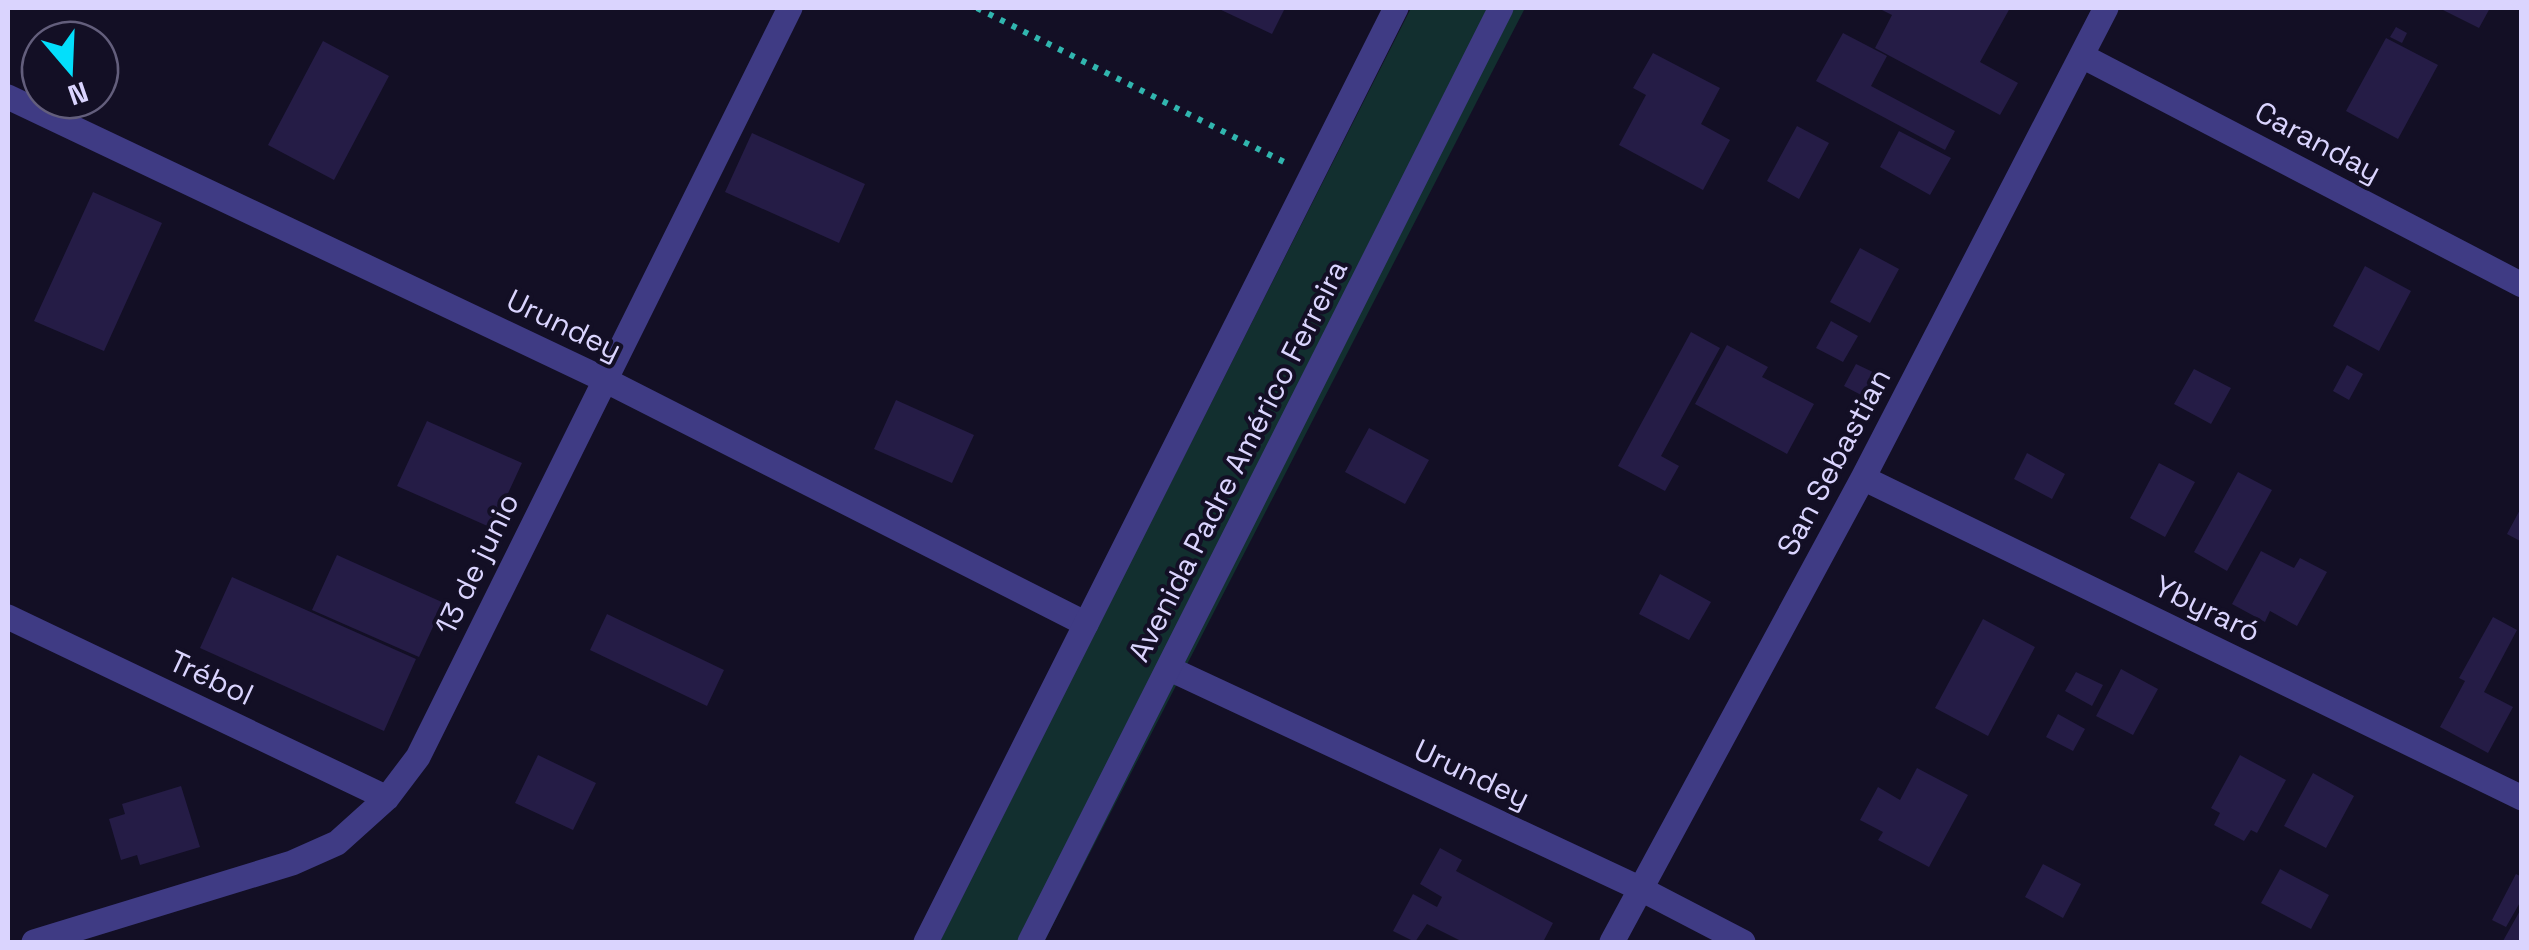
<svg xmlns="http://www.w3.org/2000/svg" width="2529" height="950" font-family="'Space Grotesk',sans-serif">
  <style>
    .green { fill: #122f2f }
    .building { fill: #251c46 }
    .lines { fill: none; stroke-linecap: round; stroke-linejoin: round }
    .path { stroke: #31b6af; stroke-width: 6; stroke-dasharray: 5 8; stroke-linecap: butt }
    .minor { stroke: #3f3b84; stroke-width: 25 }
    .tertiary { stroke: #3f3b84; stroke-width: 25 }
    .labels { text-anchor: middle; stroke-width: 8; stroke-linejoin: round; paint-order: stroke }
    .street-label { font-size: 30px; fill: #dad4fe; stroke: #130f25 }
  </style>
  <rect width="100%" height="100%" fill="#130f25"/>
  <path class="green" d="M 1411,8 L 1525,8 L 1044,942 L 938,942 Z"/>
  <path class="building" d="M 1217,8 L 1285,8 L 1272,34 Z
    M 1878,8 L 2010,8 L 1980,62 L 2018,83 L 2000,115 L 1875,48 L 1892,15 Z
    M 2439,8 L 2490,8 L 2479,28 Z
    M 2396,27 L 2407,33 L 2402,43 L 2390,37 Z
    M 1843,33 L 1887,56 L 1871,86 L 1955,131 L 1945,150 L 1816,81 Z
    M 2386,38 L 2438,65 L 2398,139 L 2346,111 Z
    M 323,41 L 389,76 L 334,180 L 268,145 Z
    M 1653,53 L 1720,88 L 1701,124 L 1730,140 L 1703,190 L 1619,145 L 1646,95 L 1633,88 Z
    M 1797,126 L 1829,143 L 1799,199 L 1767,181 Z
    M 1899,131 L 1951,158 L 1930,195 L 1880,167 Z
    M 752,133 L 865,184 L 839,243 L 725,192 Z
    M 93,192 L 162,223 L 104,351 L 34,321 Z
    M 1860,248 L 1899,269 L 1870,323 L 1830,302 Z
    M 2365,266 L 2411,291 L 2379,351 L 2333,326 Z
    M 1831,321 L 1858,336 L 1843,362 L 1816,348 Z
    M 1691,332 L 1720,348 L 1661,456 L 1679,466 L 1665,491 L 1618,466 Z
    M 1727,345 L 1768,367 L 1762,377 L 1814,404 L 1787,454 L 1695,404 Z
    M 1856,364 L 1877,374 L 1865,397 L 1844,386 Z
    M 2347,365 L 2363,374 L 2349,400 L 2333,391 Z
    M 2194,369 L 2231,388 L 2211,424 L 2174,404 Z
    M 896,400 L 974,435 L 952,483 L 874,449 Z
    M 427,421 L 522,463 L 492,528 L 397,486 Z
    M 1369,428 L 1429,460 L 1405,504 L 1345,472 Z
    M 2027,453 L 2065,474 L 2052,499 L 2014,479 Z
    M 2159,463 L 2195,482 L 2165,537 L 2130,518 Z
    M 2238,472 L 2272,490 L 2227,571 L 2194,552 Z
    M 2522,506 L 2522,542 L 2507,534 Z
    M 2261,551 L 2294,568 L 2300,558 L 2327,572 L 2297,626 L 2270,611 L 2265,622 L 2232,604 Z
    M 337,555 L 444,603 L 419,657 L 312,610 Z
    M 1660,574 L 1711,602 L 1689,640 L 1639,614 Z
    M 232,577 L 416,659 L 384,731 L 200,648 Z
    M 607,614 L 724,670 L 707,706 L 590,650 Z
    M 2493,617 L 2517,630 L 2484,692 L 2513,707 L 2488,753 L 2440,727 L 2465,681 L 2459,678 Z
    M 1983,619 L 2035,647 L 1988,736 L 1935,708 Z
    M 2121,669 L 2158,689 L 2133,735 L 2096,716 Z
    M 2076,672 L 2103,685 L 2092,706 L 2065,691 Z
    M 2058,714 L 2085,729 L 2073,751 L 2046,737 Z
    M 538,755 L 596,783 L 573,830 L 515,803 Z
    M 2240,755 L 2286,780 L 2257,833 L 2251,830 L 2244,841 L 2214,825 L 2220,813 L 2211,808 Z
    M 1917,768 L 1968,795 L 1929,867 L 1878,840 L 1883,832 L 1860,820 L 1878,787 L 1900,800 Z
    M 2313,773 L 2354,796 L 2326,848 L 2284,826 Z
    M 181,786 L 200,847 L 140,865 L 137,855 L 121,860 L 109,819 L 125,814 L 122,804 Z
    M 1440,848 L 1462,860 L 1456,871 L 1553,923 L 1543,942 L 1463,942 L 1427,924 L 1415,942 L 1393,931 L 1413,894 L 1437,907 L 1442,897 L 1420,884 Z
    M 2043,864 L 2081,884 L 2063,918 L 2025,897 Z
    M 2280,869 L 2329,895 L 2311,929 L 2261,903 Z
    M 2516,874 L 2522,877 L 2522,899 L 2506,927 L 2492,920 Z
    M 2522,907 L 2522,942 L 2505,942 L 2503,941 Z"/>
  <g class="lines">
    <path class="path" d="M 977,8 L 1284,162"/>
    <path class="minor" d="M 2084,57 L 2522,285
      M 8,97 L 605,380 L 1086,624
      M 1863,478 L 2522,798
      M 8,617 L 387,798
      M 1170,669 L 1639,888 L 1743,942
      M 34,942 L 292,863 L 337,843 L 387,798 L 418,757 L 790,8
      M 1612,942 L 1863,478 L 2106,8"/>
    <path class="tertiary" d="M 926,942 L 1396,8
      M 1030,942 L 1501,8"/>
  </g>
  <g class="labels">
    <g class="street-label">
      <text transform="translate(2318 142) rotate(28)" y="10">Caranday</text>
      <text transform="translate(564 325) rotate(26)" y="10">Urundey</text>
      <text transform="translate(1238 461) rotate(-63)" y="10">Avenida Padre Américo Ferreira</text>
      <text transform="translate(1834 462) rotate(-62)" y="10">San Sebastian</text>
      <text transform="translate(477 564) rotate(-64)" y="10">13 de junio</text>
      <text transform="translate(2207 609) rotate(26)" y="10">Ybyraró</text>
      <text transform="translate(211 678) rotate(25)" y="10">Trébol</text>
      <text transform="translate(1472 774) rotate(25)" y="10">Urundey</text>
    </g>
  </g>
  <rect width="2529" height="950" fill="none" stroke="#dad4fe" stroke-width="20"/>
  <g transform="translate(70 70) rotate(161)"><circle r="48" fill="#130f25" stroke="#635e7c" stroke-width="2.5"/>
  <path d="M0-8L18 38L0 25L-18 38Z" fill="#03dffb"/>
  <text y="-15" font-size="28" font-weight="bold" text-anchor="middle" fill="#dad4fe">N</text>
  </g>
</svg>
